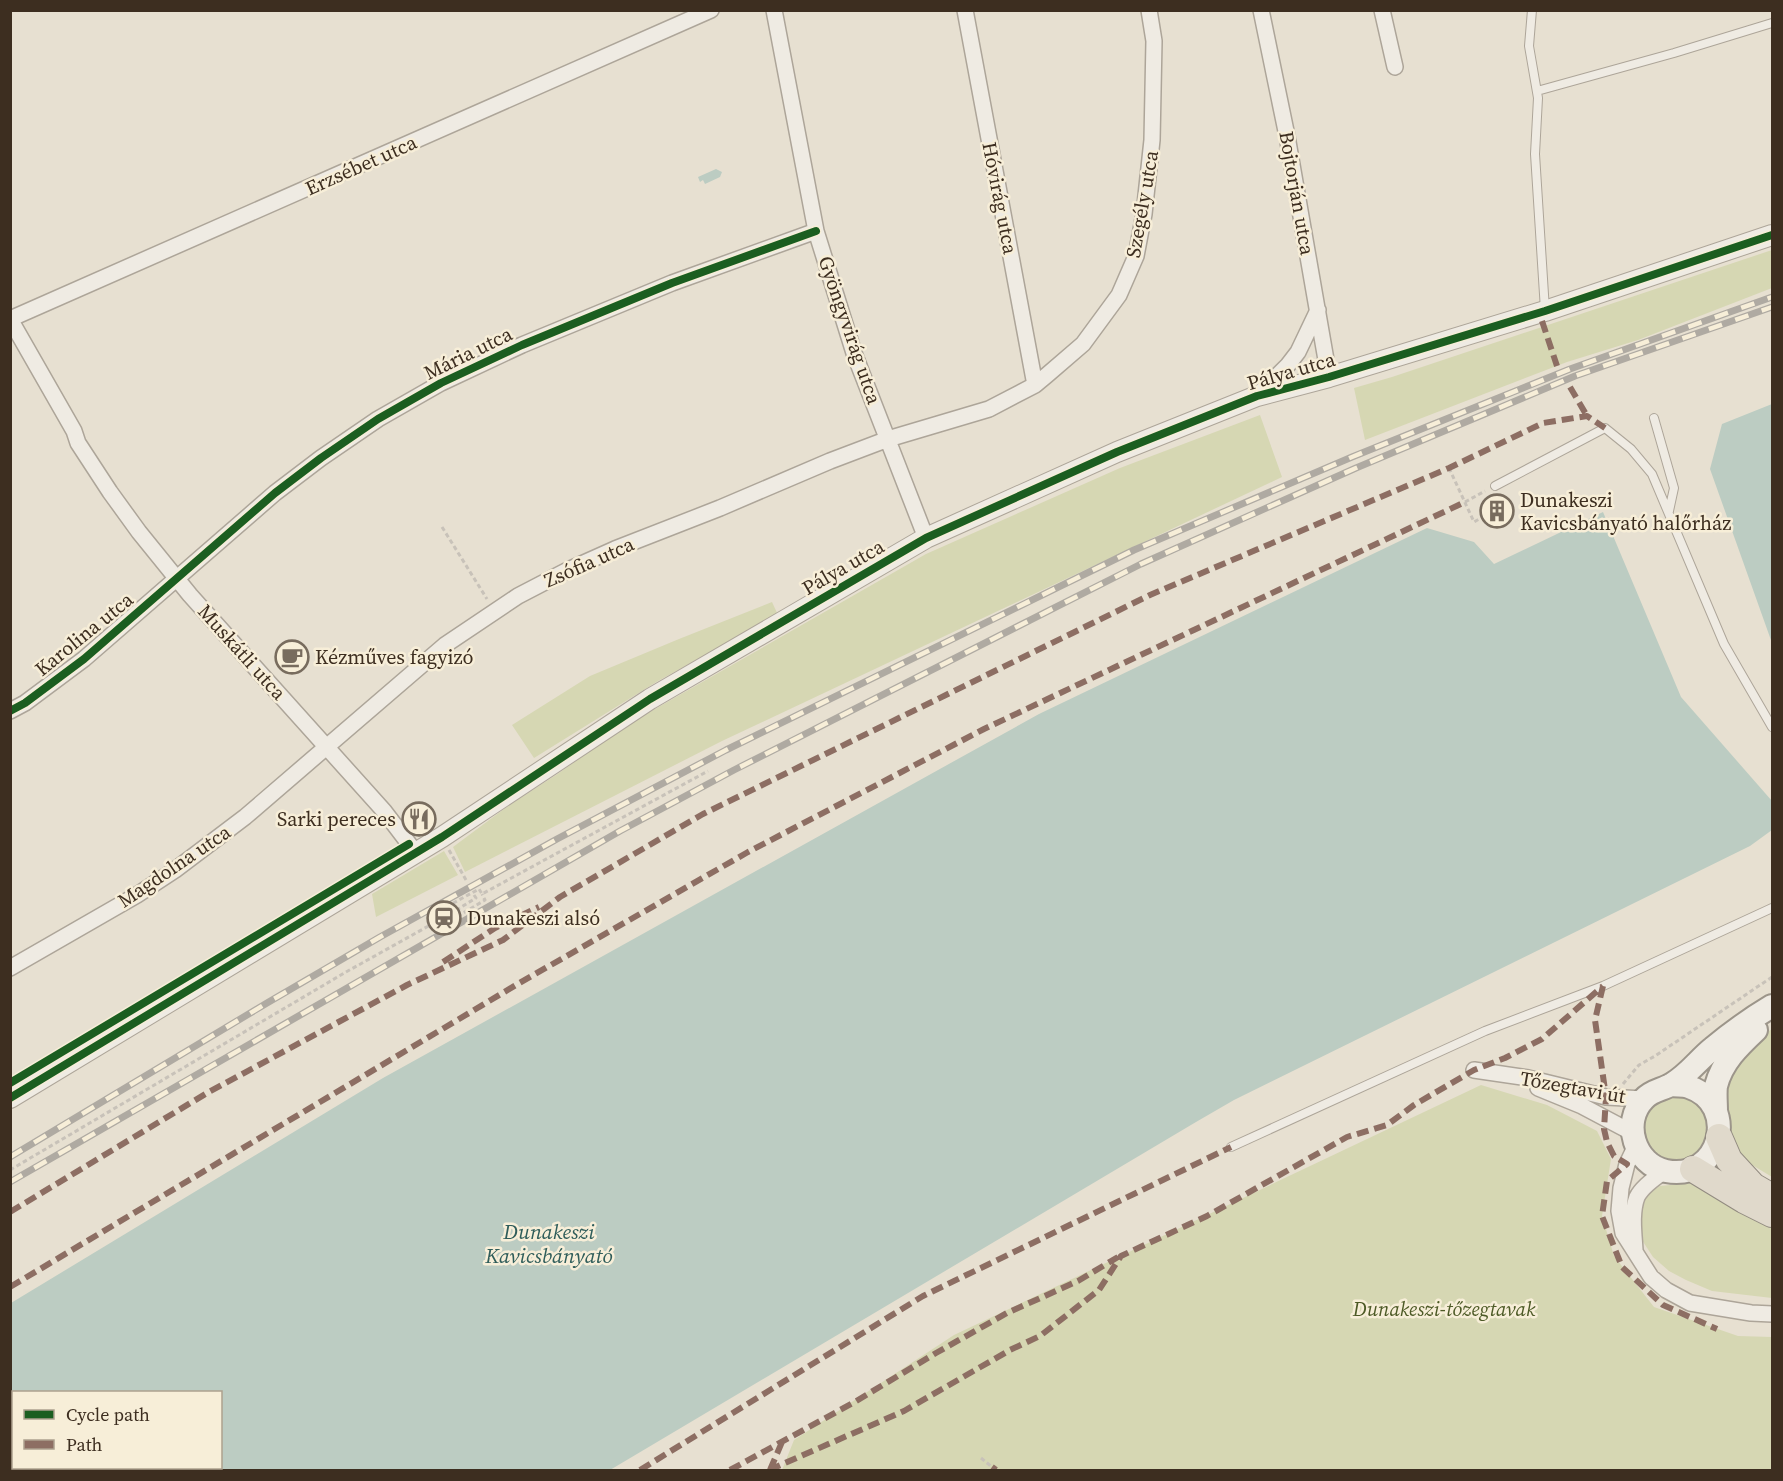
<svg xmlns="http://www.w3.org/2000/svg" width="1783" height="1481" font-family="'Source Serif 4',serif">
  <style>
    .green { fill: #d6d7b3 }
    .water { fill: #bcccc2; fill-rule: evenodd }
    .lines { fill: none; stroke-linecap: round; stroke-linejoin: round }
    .service-casing { stroke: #ada599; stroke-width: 10 }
    .minor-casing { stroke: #ada599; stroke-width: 18 }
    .tertiary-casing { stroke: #ada599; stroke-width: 22 }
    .secondary-casing { stroke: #9c958a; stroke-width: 26 }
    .trunk-casing { stroke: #928b80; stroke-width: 28 }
    .path { stroke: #c8c2b9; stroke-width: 3; stroke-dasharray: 4.5 3; stroke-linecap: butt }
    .service { stroke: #efebe3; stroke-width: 8 }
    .minor { stroke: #efebe3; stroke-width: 15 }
    .tertiary { stroke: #efebe3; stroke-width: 20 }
    .secondary { stroke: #efebe3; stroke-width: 22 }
    .trunk { stroke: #e0d9cb; stroke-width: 26 }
    .rail-casing { stroke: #afaaa2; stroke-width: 7 }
    .rail { stroke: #f7eed8; stroke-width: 4.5; stroke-dasharray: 14; stroke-linecap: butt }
    .quiet { stroke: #8d6e63; stroke-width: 6; stroke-dasharray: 12 6; stroke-linecap: butt }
    .cycleway-casing { stroke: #f7eed8; stroke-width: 11 }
    .cycleway { stroke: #1b5e20; stroke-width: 8 }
    .labels { text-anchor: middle; stroke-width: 5; stroke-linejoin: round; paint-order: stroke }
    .street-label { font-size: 20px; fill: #3d2e20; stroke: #f7eed8 }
    .poi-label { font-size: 20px; fill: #3d2e20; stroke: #f7eed8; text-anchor: start }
    .park-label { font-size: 20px; font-style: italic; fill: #4d5a26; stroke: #f7eed8 }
    .water-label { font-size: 21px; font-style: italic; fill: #2f5d5a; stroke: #f7eed8 }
  </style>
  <rect width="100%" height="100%" fill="#e7e0d1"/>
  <path class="green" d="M 1772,250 L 1772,288 L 1638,340 L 1567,362 L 1365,440 L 1354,388 L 1392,377 Z
    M 1260,415 L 1282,477 L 722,741 L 465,872 L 453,847 L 508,806 L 556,775 L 627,725 L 926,554 L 1120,468 Z
    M 772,602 L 778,615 L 658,681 L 534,758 L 512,725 L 590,676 L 679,639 Z
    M 444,851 L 458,875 L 376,917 L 372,894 Z
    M 1772,1029 L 1772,1177 L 1744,1160 L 1734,1145 L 1723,1084 L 1730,1069 L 1766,1033 Z
    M 1481,1085 L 1547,1105 L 1597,1131 L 1611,1159 L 1602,1216 L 1614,1256 L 1654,1307 L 1738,1336 L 1772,1337 L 1772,1470 L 782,1470 L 794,1440 L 954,1335 Z
    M1644 1129a32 32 0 1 1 64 0a32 32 0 1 1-64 0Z
    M 1692,1183 L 1710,1188 L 1772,1220 L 1772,1298 L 1712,1291 L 1686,1280 L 1669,1271 L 1653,1257 L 1640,1237 L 1639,1220 L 1647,1194 L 1660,1186 Z"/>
  <path class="water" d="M 716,169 L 722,172 L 720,177 L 705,184 L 703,180 L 700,182 L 698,177 Z
    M 1772,404 L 1772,643 L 1710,469 L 1722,424 Z
    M 1603,512 L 1681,697 L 1772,801 L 1772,830 L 1750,846 L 1234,1100 L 1196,1122 L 610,1470 L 11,1470 L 11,1303 L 383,1078 L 1039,714 L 1427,528 L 1474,542 L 1494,564 ZM 14,1392 L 220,1392 L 220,1468 L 14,1468 Z"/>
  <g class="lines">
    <defs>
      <path id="service" d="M 1532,10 L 1529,46 L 1538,98 L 1535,154 L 1545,310
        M 1537,91 L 1674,53 L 1772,23
        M 1654,418 L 1674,488 L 1669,511
        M 1495,486 L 1605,428 L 1631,449 L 1652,474 L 1724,644 L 1772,727
        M 1231,1147 L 1485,1031 L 1603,986 L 1772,908"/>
      <path id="minor" d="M 774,10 L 816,231 L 854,353 L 926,538
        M 965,10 L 1035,385
        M 1261,10 L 1287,136 L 1329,377
        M 1382,10 L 1395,67
        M 10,319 L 711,10
        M 10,319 L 74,431 L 78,443 L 110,492 L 139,532 L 190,595 L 384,811 L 416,853
        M 1258,395 L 1288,365 L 1298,352 L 1318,310
        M 10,711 L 25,703 L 84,659 L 275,493 L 321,458 L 378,419 L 441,383 L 522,345 L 672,283 L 816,231
        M 10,968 L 137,895 L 175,870 L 245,817 L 445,645 L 518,596 L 568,570 L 615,549 L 720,508 L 830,461 L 888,439 L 989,409 L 1035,385 L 1047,375 L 1083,344 L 1119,295 L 1136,256 L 1144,214 L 1152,140 L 1154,41 L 1149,10
        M 1474,1070 L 1528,1078 L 1606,1097 L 1644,1099
        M 1538,1088 L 1582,1106 L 1633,1133
        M 1636,1145 L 1627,1164 L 1621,1188 L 1619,1211 L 1623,1233 L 1651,1277 L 1666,1290 L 1690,1303 L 1751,1313 L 1772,1314
        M 1635,1250 C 1634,1233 1631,1213 1637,1197 C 1642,1187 1656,1177 1665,1171"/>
      <path id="tertiary" d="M 10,1098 L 442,837 L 650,699 L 926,538 L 1117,452 L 1257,396 L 1329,377 L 1545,311 L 1772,235"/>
      <path id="secondary" d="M 1671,1085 C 1677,1086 1684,1085 1689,1087 C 1740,1104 1721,1182 1666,1171 C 1635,1165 1621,1122 1644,1099 C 1652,1090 1663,1090 1672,1084 C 1688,1075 1699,1059 1713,1048 C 1732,1032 1752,1018 1772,1006
        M 1716,1111 C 1716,1103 1715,1093 1716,1086 C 1722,1062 1739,1046 1756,1030"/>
      <path id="trunk" d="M 1719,1137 L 1729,1160 L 1753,1186 L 1772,1197
        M 1693,1169 L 1744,1200 L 1772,1214"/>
    </defs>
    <use href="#service" class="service-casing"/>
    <use href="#minor" class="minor-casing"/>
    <use href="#tertiary" class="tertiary-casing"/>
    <use href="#secondary" class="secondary-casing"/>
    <use href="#trunk" class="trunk-casing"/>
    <path class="path" d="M 1449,468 L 1474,522 L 1479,519
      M 1465,502 L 1485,491
      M 442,527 L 487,599
      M 449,850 L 466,880
      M 474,895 L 476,898 L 450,914 L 453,919 L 485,900 L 482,894
      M 1623,1084 L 1639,1065 L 1655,1056 L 1772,977
      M 10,1170 L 346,972 L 450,914 L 446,907 L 479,889 L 482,894 L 708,771
      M 981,1458 L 992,1467"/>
    <use href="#service" class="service"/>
    <use href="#minor" class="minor"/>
    <use href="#tertiary" class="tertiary"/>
    <use href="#secondary" class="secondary"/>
    <use href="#trunk" class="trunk"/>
    <defs>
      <path id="rail" d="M 10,1157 L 267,1003 L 380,937 L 557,839 L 726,750 L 1134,550 L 1352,457 L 1570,369 L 1772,297
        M 10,1182 L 620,831 L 734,770 L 1141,564 L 1356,468 L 1575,376 L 1772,307"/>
    </defs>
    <use href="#rail" class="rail-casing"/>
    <use href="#rail" class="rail"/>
    <path class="quiet" d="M 1542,321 L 1557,366
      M 1570,387 L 1587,416
      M 443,962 L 495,928 L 539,907
      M 1603,986 L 1595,1020 L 1606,1097 L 1604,1129 L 1607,1142 L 1614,1156 L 1627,1164 L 1607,1181 L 1602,1216 L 1622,1267 L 1663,1305 L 1717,1329
      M 10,1212 L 207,1093 L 407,985 L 503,940 L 560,897 L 703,814 L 1150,595 L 1449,468 L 1543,423 L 1587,416 L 1605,428
      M 10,1287 L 516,985 L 748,852 L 984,729 L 1465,502
      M 992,1467 L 996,1470
      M 640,1470 L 923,1296 L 1231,1147
      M 730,1470 L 853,1403 L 936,1353 L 1007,1313 L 1078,1281 L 1118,1257
      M 769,1470 L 904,1411 L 1010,1350 L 1040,1336 L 1099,1290 L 1121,1256 L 1207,1216 L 1347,1137 L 1387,1125 L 1414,1105 L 1474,1070 L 1505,1058 L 1542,1039 L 1603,986
      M 770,1470 L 782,1442"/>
    <defs>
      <path id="cycleway" d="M 10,711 L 25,703 L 84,659 L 275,493 L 321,458 L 378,419 L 441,383 L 522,345 L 672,283 L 816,231
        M 10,1083 L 409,844
        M 10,1098 L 442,837 L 650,699 L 926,538 L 1117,452 L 1257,396 L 1329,377 L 1545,311 L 1772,235"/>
    </defs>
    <use href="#cycleway" class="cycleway-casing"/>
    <use href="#cycleway" class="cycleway"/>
  </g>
  <defs>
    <symbol id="building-ring" viewBox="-11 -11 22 22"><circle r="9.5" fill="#f7eed8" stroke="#786c5e" stroke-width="1.5"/><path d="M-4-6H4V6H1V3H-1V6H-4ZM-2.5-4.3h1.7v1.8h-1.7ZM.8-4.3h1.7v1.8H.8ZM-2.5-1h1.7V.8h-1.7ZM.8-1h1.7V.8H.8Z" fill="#786c5e"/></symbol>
    <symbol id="cafe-ring" viewBox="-11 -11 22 22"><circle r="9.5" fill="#f7eed8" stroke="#786c5e" stroke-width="1.5"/><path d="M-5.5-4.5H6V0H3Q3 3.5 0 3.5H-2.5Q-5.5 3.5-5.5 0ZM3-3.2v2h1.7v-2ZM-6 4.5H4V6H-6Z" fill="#786c5e"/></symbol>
    <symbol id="restaurant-ring" viewBox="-11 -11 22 22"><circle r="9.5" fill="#f7eed8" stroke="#786c5e" stroke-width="1.5"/><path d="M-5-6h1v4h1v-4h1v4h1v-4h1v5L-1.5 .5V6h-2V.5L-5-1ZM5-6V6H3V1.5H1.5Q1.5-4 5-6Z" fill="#786c5e"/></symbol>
    <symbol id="station-ring" viewBox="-11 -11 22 22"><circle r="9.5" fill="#f7eed8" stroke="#786c5e" stroke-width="1.5"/><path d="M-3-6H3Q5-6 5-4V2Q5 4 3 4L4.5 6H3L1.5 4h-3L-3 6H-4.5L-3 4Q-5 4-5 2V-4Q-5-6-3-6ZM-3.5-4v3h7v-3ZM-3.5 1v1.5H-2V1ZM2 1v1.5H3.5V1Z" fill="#786c5e"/></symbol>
  </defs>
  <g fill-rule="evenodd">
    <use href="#building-ring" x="1478" y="492" width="38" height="38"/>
    <use href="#cafe-ring" x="273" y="638" width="38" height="38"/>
    <use href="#restaurant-ring" x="400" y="800" width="38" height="38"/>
    <use href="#station-ring" x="425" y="899" width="38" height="38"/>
  </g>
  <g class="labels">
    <g class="street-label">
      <text transform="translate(361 165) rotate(-24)" y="7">Erzsébet utca</text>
      <text transform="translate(1297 193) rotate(80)" y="7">Bojtorján utca</text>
      <text transform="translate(1000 198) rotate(79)" y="7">Hóvirág utca</text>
      <text transform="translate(1142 204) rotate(-80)" y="7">Szegély utca</text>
      <text transform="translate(850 330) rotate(71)" y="7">Gyöngyvirág utca</text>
      <text transform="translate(468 353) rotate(-26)" y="7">Mária utca</text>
      <text transform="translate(1291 371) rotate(-16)" y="7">Pálya utca</text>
      <text transform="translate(589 562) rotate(-24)" y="7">Zsófia utca</text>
      <text transform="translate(843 567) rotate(-30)" y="7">Pálya utca</text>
      <text transform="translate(84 634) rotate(-39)" y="7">Karolina utca</text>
      <text transform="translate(242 652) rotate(48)" y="7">Muskátli utca</text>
      <text transform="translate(174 866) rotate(-34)" y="7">Magdolna utca</text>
      <text transform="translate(1573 1087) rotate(10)" y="7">Tőzegtavi út</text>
    </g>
    <g class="poi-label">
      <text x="1520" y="507">Dunakeszi<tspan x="1520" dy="23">Kavicsbányató halőrház</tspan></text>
      <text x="315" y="664">Kézműves fagyizó</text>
      <text x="396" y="826" text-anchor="end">Sarki pereces</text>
      <text x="467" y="925">Dunakeszi alsó</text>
    </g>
    <g class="park-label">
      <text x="1444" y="1316">Dunakeszi-tőzegtavak</text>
    </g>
    <g class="water-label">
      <text x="549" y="1239">Dunakeszi<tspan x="549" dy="24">Kavicsbányató</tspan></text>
    </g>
  </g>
  <rect width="1783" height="1481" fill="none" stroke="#3d2e20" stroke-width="24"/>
  <rect x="12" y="1391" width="210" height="78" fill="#f7eed8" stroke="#ada18e" stroke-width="1.5"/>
  <rect x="24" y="1410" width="30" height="9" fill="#1b5e20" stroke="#ada18e" stroke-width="1.5"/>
  <text x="66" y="1421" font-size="18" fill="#3d2e20">Cycle path</text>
  <rect x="24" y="1440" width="30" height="9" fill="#8d6e63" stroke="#ada18e" stroke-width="1.5"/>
  <text x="66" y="1451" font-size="18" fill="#3d2e20">Path</text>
</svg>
